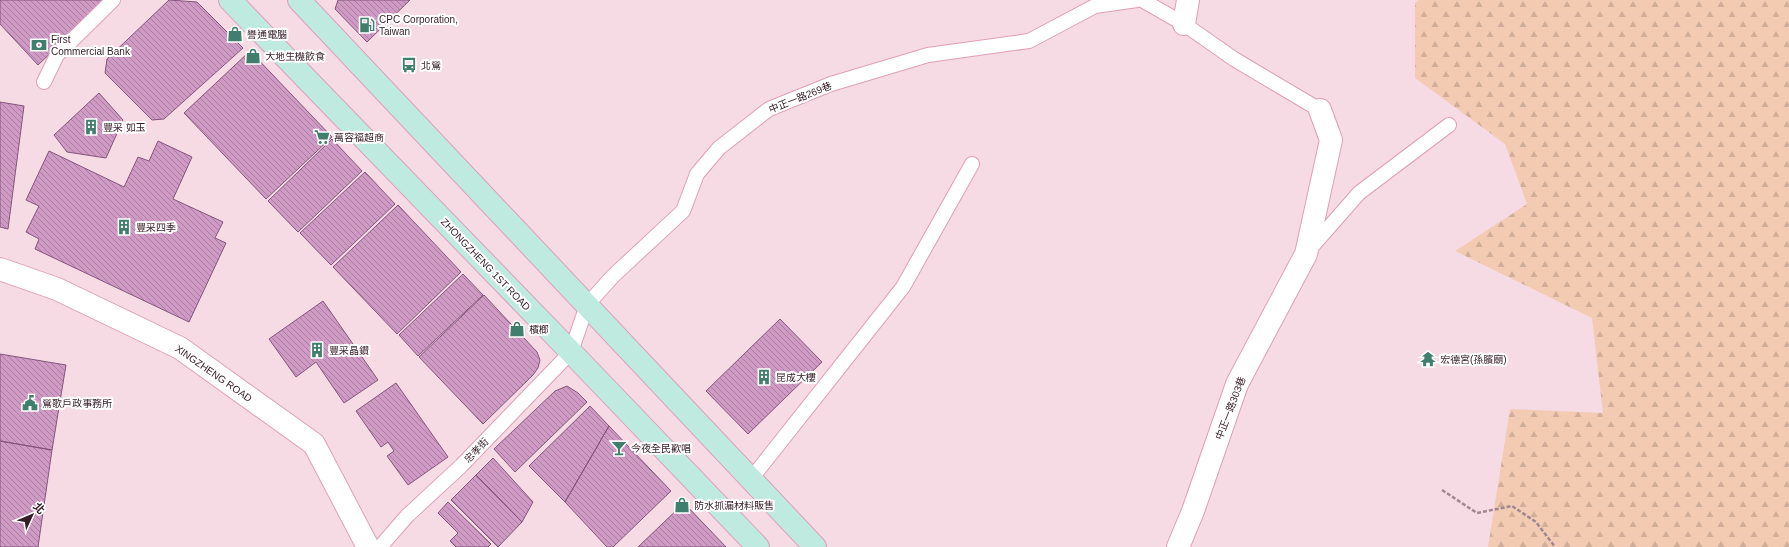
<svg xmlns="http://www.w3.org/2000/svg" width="1789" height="547" font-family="Helvetica,'Noto Sans TC',sans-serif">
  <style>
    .forest { fill: url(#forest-firs) }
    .building { fill: url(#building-back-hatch); stroke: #84557c }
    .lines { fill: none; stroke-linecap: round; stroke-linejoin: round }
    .service-casing { stroke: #df9fb9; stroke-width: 16 }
    .minor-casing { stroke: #df9fb9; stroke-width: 24 }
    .secondary-casing { stroke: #df9fb9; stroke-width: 24 }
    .path { stroke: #a18791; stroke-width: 2.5; stroke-dasharray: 4 2; stroke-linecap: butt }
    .service { stroke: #fff; stroke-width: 14 }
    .minor { stroke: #fff; stroke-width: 22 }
    .secondary { stroke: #beeae0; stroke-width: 22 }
    .labels { text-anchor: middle; stroke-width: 4; stroke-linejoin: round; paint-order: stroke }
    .poi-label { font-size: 10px; fill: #361d28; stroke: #fff; text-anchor: start }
    .street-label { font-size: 10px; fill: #361d28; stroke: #fff }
  </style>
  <defs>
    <pattern id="forest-firs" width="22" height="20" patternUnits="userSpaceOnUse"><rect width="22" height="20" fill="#f3cbb3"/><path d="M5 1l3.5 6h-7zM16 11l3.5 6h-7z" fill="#d1ae9a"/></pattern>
    <pattern id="building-back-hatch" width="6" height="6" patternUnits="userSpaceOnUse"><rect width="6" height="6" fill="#cf9bc5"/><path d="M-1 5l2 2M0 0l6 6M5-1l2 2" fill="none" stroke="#a97ea0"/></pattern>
  </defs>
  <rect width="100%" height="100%" fill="#f6dbe5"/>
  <path class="forest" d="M 1418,0 L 1789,0 L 1789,547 L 1488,547 L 1510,409 L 1603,413 L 1592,318 L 1455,251 L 1527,204 L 1505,144 L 1415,78 L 1415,3 Z"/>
  <path class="building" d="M 0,0 L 106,0 L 38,65 L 0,24 Z
    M 169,0 L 197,2 L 243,48 L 164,119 L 152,120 L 105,73 L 107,59 Z
    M 338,0 L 410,0 L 367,42 L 335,9 Z
    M 250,51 L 332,137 L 266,199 L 184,113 Z
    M 99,93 L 123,120 L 106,158 L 67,152 L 54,135 Z
    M 0,102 L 24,106 L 8,229 L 0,227 Z
    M 332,139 L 362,171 L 298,232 L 268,201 Z
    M 158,141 L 192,157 L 173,199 L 223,222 L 215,238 L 226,243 L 189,322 L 35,249 L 39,239 L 26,232 L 39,206 L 26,200 L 49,151 L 124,187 L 138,157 L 149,161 Z
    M 365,172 L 395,204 L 331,265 L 300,233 Z
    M 398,205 L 461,272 L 397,334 L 333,267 Z
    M 463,274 L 483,295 L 418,356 L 399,335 Z
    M 484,295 L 537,352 L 540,360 L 538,368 L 533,375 L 483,424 L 419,357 Z
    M 323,301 L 378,380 L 344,403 L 316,362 L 296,377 L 269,339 Z
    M 780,319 L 822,362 L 748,434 L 706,391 Z
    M 0,354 L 66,365 L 52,450 L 0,441 Z
    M 396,383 L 448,457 L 408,485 L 387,456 L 394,451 L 388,442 L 381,447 L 356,411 Z
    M 567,386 L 578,393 L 587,402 L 515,472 L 494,449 L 555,391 Z
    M 590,406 L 609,426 L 565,502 L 529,466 Z
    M 609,426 L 671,491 L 613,547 L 607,547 L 565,502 Z
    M 0,441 L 52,450 L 38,547 L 0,547 Z
    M 493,458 L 533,502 L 522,522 L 476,475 Z
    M 476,475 L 522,522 L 498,547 L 451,500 Z
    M 448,502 L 491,544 L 488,547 L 456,547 L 450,541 L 458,533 L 438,513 Z
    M 684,503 L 726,547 L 638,547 Z"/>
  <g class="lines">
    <defs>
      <path id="service" d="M 1142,0 L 1184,24 L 1234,59 L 1320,110
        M 44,82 L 57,55 L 113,0
        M 1309,250 L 1359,193 L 1449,125
        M 751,479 L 903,287 L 972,164
        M 380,547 L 407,516 L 461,466 L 571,352 L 587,305 L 613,276 L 683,211 L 697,174 L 719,148 L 769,109 L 831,84 L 928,55 L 1029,41 L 1095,6 L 1137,0"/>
      <path id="minor" d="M 1184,24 L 1188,0
        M 0,269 L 57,289 L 180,348 L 314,444 L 368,547
        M 1178,547 L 1193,511 L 1237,384 L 1306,254 L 1331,140 L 1320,110"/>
      <path id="secondary" d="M 230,0 L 571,352 L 758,547
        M 299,0 L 815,547"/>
    </defs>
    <use href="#service" class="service-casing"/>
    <use href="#minor" class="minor-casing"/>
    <use href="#secondary" class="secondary-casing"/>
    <path class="path" d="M 1442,490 L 1477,513 L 1512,506 L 1536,522 L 1555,547"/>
    <use href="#service" class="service"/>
    <use href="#minor" class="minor"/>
    <use href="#secondary" class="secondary"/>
  </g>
  <defs>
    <symbol id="fuel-bare" viewBox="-9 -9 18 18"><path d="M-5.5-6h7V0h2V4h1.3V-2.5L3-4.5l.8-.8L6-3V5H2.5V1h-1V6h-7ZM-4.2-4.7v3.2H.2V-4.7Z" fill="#407f6e" stroke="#fff" stroke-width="2.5" paint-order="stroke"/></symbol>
    <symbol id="shop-bare" viewBox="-9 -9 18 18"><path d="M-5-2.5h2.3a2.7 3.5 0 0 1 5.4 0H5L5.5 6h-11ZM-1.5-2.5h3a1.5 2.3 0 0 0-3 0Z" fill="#407f6e" stroke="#fff" stroke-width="2.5" paint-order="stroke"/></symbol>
    <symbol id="bank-bare" viewBox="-9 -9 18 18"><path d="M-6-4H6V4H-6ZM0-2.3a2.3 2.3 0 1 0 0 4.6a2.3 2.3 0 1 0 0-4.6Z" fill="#407f6e" stroke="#fff" stroke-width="2.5" paint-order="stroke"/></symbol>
    <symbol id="bus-bare" viewBox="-9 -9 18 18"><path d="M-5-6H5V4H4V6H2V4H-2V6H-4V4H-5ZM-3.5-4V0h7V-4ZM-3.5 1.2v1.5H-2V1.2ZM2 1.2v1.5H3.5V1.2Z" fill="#407f6e" stroke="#fff" stroke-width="2.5" paint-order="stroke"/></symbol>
    <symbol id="building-bare" viewBox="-9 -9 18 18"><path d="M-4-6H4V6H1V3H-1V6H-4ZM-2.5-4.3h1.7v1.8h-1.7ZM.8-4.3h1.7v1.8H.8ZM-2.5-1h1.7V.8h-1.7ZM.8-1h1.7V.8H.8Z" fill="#407f6e" stroke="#fff" stroke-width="2.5" paint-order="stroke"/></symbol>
    <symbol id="supermarket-bare" viewBox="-9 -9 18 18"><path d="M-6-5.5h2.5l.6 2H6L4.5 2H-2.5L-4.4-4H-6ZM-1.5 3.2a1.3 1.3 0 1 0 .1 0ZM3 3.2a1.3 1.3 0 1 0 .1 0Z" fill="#407f6e" stroke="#fff" stroke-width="2.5" paint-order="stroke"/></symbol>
    <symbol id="temple-bare" viewBox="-9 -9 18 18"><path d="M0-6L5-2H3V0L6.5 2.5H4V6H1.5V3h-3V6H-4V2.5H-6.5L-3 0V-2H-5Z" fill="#407f6e" stroke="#fff" stroke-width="2.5" paint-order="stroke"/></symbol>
    <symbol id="civic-bare" viewBox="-9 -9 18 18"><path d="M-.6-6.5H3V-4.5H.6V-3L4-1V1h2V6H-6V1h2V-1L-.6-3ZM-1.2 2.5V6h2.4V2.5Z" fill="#407f6e" stroke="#fff" stroke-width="2.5" paint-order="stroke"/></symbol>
    <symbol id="bar-bare" viewBox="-9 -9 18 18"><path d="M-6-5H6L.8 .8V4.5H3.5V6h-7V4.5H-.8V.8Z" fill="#407f6e" stroke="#fff" stroke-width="2.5" paint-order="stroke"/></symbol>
  </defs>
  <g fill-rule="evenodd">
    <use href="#fuel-bare" x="356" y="14" width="22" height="22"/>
    <use href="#shop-bare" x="224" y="23" width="22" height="22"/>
    <use href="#bank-bare" x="28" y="34" width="22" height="22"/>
    <use href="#shop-bare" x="242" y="45" width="22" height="22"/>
    <use href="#bus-bare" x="398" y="54" width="22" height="22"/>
    <use href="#building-bare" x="80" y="116" width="22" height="22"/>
    <use href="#supermarket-bare" x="311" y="126" width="22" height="22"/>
    <use href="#building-bare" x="113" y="216" width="22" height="22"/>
    <use href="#shop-bare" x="506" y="318" width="22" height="22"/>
    <use href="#building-bare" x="306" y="339" width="22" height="22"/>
    <use href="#temple-bare" x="1417" y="348" width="22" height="22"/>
    <use href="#building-bare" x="753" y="366" width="22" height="22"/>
    <use href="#civic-bare" x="19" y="392" width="22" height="22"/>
    <use href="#bar-bare" x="608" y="437" width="22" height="22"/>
    <use href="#shop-bare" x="671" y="494" width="22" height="22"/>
  </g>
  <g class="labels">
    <g class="poi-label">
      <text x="379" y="23">CPC Corporation,<tspan x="379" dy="12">Taiwan</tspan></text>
      <text x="247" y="38">譽通電腦</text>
      <text x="51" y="43">First<tspan x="51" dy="12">Commercial Bank</tspan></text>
      <text x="265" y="60">大地生機飲食</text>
      <text x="421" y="69">北鶯</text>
      <text x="103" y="131">豐采 如玉</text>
      <text x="334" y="141">萬容福超商</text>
      <text x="136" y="231">豐采四季</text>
      <text x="529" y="333">檳榔</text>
      <text x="329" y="354">豐采晶鑽</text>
      <text x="1440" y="363">宏德宮(孫臏廟)</text>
      <text x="776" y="381">昆成大樓</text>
      <text x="42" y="407">鶯歌戶政事務所</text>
      <text x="631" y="452">今夜全民歡唱</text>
      <text x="694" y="509">防水抓漏材料販售</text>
    </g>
    <g class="street-label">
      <text transform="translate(800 97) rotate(-22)" y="4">中正一路269巷</text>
      <text transform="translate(486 264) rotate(46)" y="4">ZHONGZHENG 1ST ROAD</text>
      <text transform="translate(214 373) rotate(35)" y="4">XINGZHENG ROAD</text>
      <text transform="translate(1230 408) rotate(-69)" y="4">中正一路303巷</text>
      <text transform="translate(476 450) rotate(-46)" y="4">忠孝街</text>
    </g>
  </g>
  <g transform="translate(32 515) rotate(46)" stroke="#ffffff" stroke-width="3" paint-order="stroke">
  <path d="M0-3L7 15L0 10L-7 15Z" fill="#361d28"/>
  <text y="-6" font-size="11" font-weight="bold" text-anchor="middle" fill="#361d28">北</text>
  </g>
</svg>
